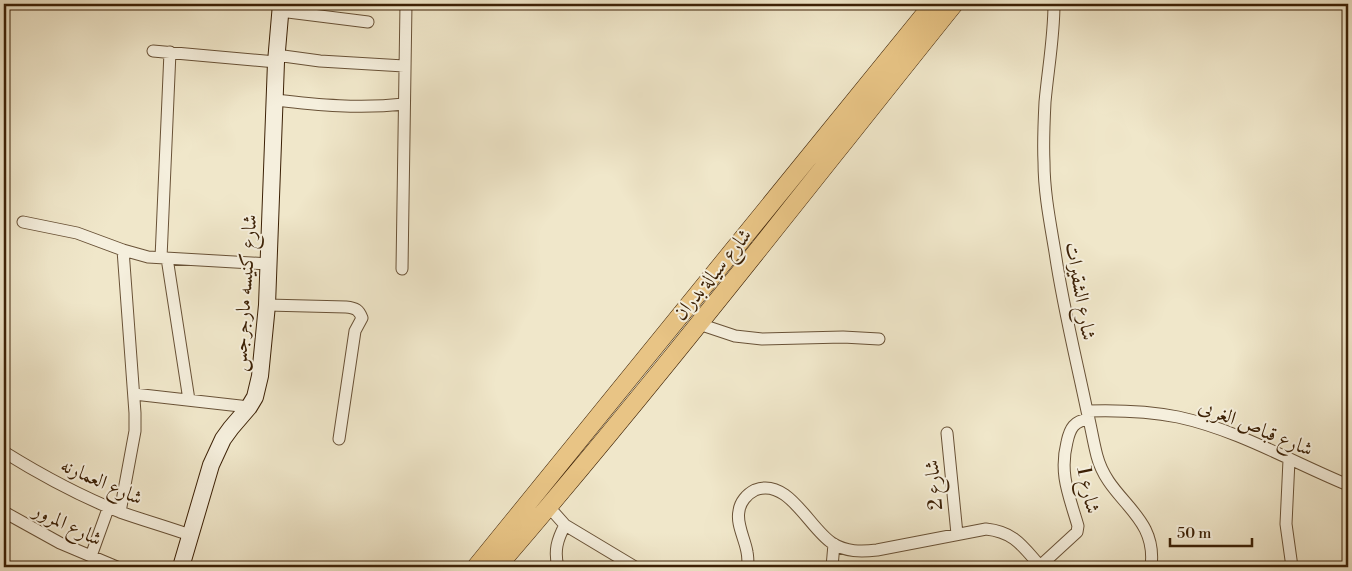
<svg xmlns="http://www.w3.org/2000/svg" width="1352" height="571" font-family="'Libre Bodoni',Amiri,serif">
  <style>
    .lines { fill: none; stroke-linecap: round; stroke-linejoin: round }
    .street-casing { stroke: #695237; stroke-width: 13 }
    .secondary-casing { stroke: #3c2106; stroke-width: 18 }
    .primary-casing { stroke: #3c2106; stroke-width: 19 }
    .street { stroke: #f5efdd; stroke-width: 11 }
    .secondary { stroke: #f5efdd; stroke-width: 16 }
    .primary { stroke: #e8c485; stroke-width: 18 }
    .labels { text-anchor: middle; stroke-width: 4; stroke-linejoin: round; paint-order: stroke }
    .street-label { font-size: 20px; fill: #3c2106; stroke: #f5efdd }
  </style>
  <rect width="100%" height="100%" fill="#f0e7ca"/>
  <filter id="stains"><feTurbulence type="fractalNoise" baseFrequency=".004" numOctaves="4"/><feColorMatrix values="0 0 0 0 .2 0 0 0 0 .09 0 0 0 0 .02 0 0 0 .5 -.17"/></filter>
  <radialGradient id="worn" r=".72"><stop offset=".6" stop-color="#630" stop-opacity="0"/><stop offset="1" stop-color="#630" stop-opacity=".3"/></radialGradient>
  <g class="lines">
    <defs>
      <path id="street" d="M 1054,4 C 1054,37 1048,69 1045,102 C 1044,122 1043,142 1044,162 C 1044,192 1050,222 1055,252 C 1063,307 1076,358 1087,411 C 1091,426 1093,441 1097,456 C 1109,502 1158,514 1151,567
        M 280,11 L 368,22
        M 153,51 L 276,62
        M 276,55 L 320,61 L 404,66
        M 275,100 C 318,105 360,109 404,104
        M 23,222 L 77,233 L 123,250 L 148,257 L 269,264
        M 161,258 L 170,52
        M 167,258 L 189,400
        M 402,269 L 406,4
        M 267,305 L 346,307 C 356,308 359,310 362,318 L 355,331 L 339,439
        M 699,324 L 735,336 L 762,339 L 843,337 L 879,339
        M 134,394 L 249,407
        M 1087,411 C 1118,410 1148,411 1178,417 C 1238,430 1292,462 1348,485
        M 947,433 L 957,534
        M 4,452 C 41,475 80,496 120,512 C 143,520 167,527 190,535
        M 1289,460 L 1286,524 L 1292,567
        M 549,507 L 565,525 L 635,567
        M 4,512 L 60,543 L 117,567
        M 120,512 L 135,431 L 135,413 L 123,250
        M 91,556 L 109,506
        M 1040,566 L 1077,532 L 1078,526 C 1069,495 1059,474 1067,442 C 1070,428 1074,421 1089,419
        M 558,567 C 554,551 557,540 565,525
        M 748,567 C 748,562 748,557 747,552 C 745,539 736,524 739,511 C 740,502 747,494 755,490 C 788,477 809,528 832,543 C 846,552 861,552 877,550 L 986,529 C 1015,532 1023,547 1041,567
        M 832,567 L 834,544"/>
      <path id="secondary" d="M 181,567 L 211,465 L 223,439 L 231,428 L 249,407 L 255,397 L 260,376 L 267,305 L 276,62 L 281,4"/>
      <path id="primary" d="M 476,567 L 933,4
        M 497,567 C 655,384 803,192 954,4"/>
    </defs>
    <use href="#street" class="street-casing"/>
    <use href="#secondary" class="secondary-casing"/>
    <use href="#primary" class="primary-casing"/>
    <use href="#street" class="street"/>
    <use href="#secondary" class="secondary"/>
    <use href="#primary" class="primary"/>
  </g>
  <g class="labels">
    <g class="street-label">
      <text transform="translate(712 274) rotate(-51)" y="7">شارع سيالة بدران</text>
      <text transform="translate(1081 291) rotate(80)" y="7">شارع الشقيرات</text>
      <text transform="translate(244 293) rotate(-86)" y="7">شارع كنيسه مارجرجس</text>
      <text transform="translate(1256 427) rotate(22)" y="7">شارع قباص الغربى</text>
      <text transform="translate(102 481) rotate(24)" y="7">شارع العمارنه</text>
      <text transform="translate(933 485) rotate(-95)" y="7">شارع 2</text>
      <text transform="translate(1089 490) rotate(78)" y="7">شارع 1</text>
      <text transform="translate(68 524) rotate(26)" y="7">شارع المرور</text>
    </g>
  </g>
  <rect width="1352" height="571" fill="none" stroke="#f0e7ca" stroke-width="20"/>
  <rect x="5" y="5" width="1342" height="561" fill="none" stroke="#3c2106" stroke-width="2.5"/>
  <rect x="10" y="10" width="1332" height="551" fill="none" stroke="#3c2106"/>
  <path d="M1170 538v8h82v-8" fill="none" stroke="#3c2106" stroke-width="2.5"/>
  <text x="1177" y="538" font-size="15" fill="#3c2106" stroke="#f5efdd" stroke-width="4" paint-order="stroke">50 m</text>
  <rect width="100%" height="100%" filter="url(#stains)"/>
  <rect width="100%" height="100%" fill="url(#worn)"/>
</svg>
